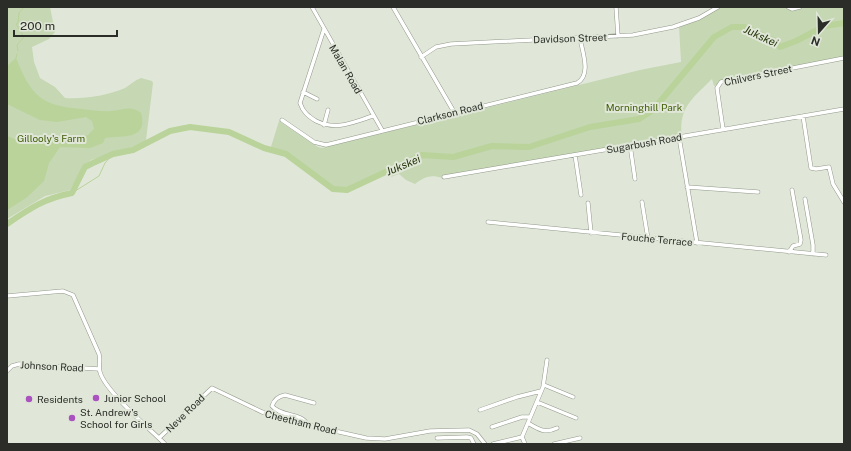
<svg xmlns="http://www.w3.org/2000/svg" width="851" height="451" font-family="'Public Sans',sans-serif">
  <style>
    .green { fill: #c6d7b3 }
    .water { fill: #b9d39a }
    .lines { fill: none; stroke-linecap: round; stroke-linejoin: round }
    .stream { stroke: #b9d39a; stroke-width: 1 }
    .river { stroke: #b9d39a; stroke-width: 6 }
    .street-casing { stroke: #92998b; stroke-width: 4.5 }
    .street { stroke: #fff; stroke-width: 3.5 }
    .poi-dot { fill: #a952c0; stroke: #e0e7d8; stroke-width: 1.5 }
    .labels { text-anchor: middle; stroke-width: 4; stroke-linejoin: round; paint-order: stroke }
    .street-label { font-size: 10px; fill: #2b2e28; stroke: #e0e7d8 }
    .park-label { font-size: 10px; fill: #426009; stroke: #e0e7d8 }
    .poi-label { font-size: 10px; fill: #2b2e28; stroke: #e0e7d8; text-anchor: start }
    .water-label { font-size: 11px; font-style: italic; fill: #25350b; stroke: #e0e7d8 }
  </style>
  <rect width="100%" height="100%" fill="#e0e7d8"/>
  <path class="green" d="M 7,7 L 50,7 L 55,32 L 49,39 L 32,47 L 34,62 L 40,78 L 55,87 L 65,98 C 85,99 106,96 125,88 C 130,85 135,80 141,78 L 152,81 L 153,83 L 146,140 L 139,145 L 91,160 L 85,165 L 70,190 L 45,196 L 7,219 Z
    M 719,7 L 844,7 L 844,58 L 729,81 L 714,86 L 712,79 C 691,100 678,108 682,139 L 442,178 C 431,174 424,177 415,184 L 406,180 L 399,174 L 391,177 L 386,173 C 370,181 352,193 333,189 L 286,154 L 270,150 L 279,121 L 318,147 L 322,148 L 640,70 L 681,62 L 679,26 Z"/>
  <path class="water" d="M 16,58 C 31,95 40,106 82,109 C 92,110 102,112 112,111 C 124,110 131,105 141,113 C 149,141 121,135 105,138 L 103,143 L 90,148 L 60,147 L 49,163 L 44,181 L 26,198 L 7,210 L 7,136 L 17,140 L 29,135 L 71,141 L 88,135 L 94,129 L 92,121 L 86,117 L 57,122 L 40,120 L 7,104 L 7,66 Z"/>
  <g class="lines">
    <path class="stream" d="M 18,51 L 17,45 L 24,37 L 16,24 L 18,23 L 19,13 L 24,7
      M 16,58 L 17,54
      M 72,193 L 99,176 L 105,163 L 113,154"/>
    <path class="river" d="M 7,224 C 29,209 45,198 72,193 L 85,167 L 93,163 L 113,154 L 133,150 L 170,131 L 190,127 L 229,132 L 264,148 L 286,154 L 333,189 L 347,190 L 422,155 L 453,157 L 492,146 L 529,147 L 590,127 L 639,119 L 653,110 L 714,37 L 732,27 L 744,27 L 773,40 L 780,47 L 796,41 L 825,26 L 844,23"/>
    <defs>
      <path id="street" d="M 312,7 L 382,130
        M 393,7 L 454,112
        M 616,7 L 618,36
        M 788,7 L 792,9 L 800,7
        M 324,29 L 300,103 C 303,112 308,116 316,121 C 337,131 353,122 373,116
        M 421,57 L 436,47 L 451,44 L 633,35 L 673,27 L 699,18 L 718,7
        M 303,92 L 317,99
        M 803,116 L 811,168 L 816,169 L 829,167 L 833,184 L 844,202
        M 282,120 L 314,142 L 326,145 L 577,83 C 592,75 582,51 580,38
        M 324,125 L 328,110
        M 723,129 L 717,88 L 721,82 L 844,58
        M 679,137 L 697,243
        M 630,145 L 635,179
        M 575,155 L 581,195
        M 444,177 L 844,109
        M 687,187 L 758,192
        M 805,199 L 813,245 L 813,254
        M 642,202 L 648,239
        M 588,203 L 591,233
        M 488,222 L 826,255
        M 789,252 L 793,246 L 800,244 L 801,240 L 792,190
        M 7,296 L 63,291 L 73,295 L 99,354 C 101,360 98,366 100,372 C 105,391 150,429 165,444
        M 7,371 L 12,366 L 19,364 L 99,369
        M 544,385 L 573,397
        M 537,402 L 576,418
        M 480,410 L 517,397 L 541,391
        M 528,423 C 538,429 545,434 557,428
        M 308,425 C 301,412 281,417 272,406 C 274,400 279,396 285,395 L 314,403
        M 492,427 L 522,417 L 530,417
        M 522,437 L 543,387 L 547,360
        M 522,437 L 525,444
        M 159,438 L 212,388 L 262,412 L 308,425 L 366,438 L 385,439 L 430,431 L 469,430 L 477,434 L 485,444
        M 437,438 L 467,437 L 471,438 L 474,444
        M 493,444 L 522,437
        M 554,444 L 580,438"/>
    </defs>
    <use href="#street" class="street-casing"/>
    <use href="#street" class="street"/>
  </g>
  <g class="poi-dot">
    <circle cx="96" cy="398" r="4"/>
    <circle cx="29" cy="399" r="4"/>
    <circle cx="72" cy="418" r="4"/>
  </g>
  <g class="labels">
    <g class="street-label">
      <text transform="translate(570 38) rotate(-2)" y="4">Davidson Street</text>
      <text transform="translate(346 69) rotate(60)" y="4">Malan Road</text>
      <text transform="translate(758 75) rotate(-12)" y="4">Chilvers Street</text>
      <text transform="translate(450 113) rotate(-14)" y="4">Clarkson Road</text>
      <text transform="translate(644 143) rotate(-10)" y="4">Sugarbush Road</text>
      <text transform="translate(657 239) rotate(5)" y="4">Fouche Terrace</text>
      <text transform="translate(52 366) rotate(3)" y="4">Johnson Road</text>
      <text transform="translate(185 413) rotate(-44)" y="4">Neve Road</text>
      <text transform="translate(301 422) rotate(14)" y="4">Cheetham Road</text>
    </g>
    <g class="park-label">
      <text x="644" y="111">Morninghill Park</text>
      <text x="51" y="142">Gillooly's Farm</text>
    </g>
    <g class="poi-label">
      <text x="104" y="402">Junior School</text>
      <text x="37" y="403">Residents</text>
      <text x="80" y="416">St. Andrew's<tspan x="80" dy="12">School for Girls</tspan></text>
    </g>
    <g class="water-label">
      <text transform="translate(761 36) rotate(25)" y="4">Jukskei</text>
      <text transform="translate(403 165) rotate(-23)" y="4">Jukskei</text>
    </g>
  </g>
  <rect width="851" height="451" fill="none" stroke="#2b2e28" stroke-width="16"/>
  <g transform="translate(819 32) rotate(200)" stroke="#e0e7d8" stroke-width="3" paint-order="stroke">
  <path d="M0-3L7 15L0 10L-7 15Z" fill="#2b2e28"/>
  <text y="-6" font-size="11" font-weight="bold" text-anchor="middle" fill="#2b2e28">N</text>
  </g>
  <path d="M14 30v6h103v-6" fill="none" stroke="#2b2e28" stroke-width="2"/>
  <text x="20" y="30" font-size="12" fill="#2b2e28" stroke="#e0e7d8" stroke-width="3" paint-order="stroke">200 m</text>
</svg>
